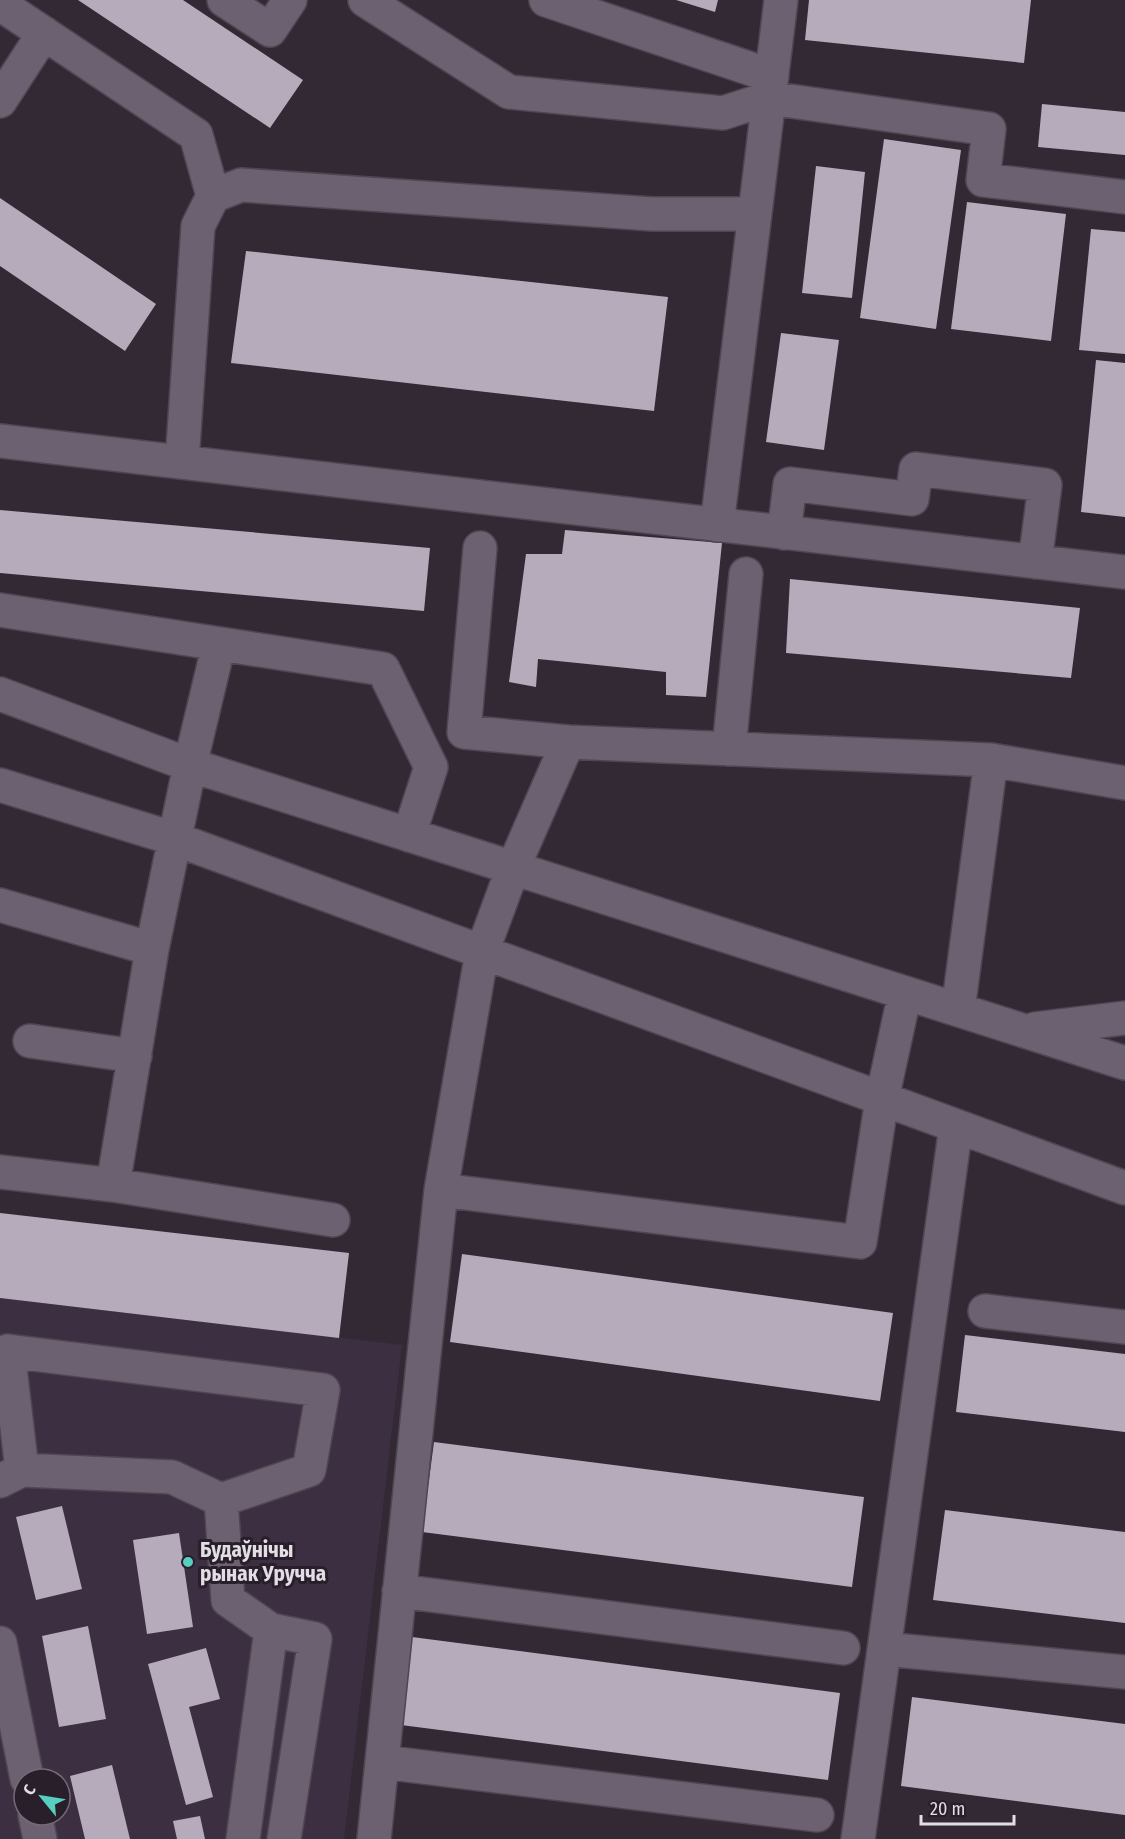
<svg xmlns="http://www.w3.org/2000/svg" width="1125" height="1839" font-family="'Fira Sans Condensed',sans-serif">
  <style>
    .built { fill: #3c2f41; fill-rule: evenodd }
    .building { fill: #b6abbb }
    .lines { fill: none; stroke-linecap: round; stroke-linejoin: round }
    .minor-casing { stroke: #4e4651; stroke-width: 36 }
    .minor { stroke: #6c6170; stroke-width: 33 }
    .poi-dot { fill: #58cebf; stroke: #281f2b; stroke-width: 2 }
    .labels { text-anchor: middle; stroke-width: 6; stroke-linejoin: round; paint-order: stroke }
    .poi-label { font-size: 21px; font-weight: bold; fill: #e3dde5; stroke: #281f2b; text-anchor: start }
  </style>
  <rect width="100%" height="100%" fill="#322935"/>
  <path class="built" d="M 0,1298 L 402,1345 L 344,1839 L 0,1839 ZM 24,1779 L 60,1779 L 60,1815 L 24,1815 Z"/>
  <path class="building" d="M 78,0 L 183,0 L 303,80 L 270,128 Z
    M 676,0 L 718,0 L 715,12 Z
    M 809,0 L 1031,0 L 1024,63 L 805,40 Z
    M 1042,104 L 1125,112 L 1125,155 L 1038,147 Z
    M 884,139 L 961,150 L 936,329 L 860,318 Z
    M 816,166 L 865,172 L 852,298 L 802,293 Z
    M 0,198 L 156,304 L 125,351 L 0,266 Z
    M 967,202 L 1066,214 L 1051,341 L 951,329 Z
    M 1091,229 L 1125,232 L 1125,354 L 1079,350 Z
    M 246,251 L 668,297 L 654,411 L 231,363 Z
    M 781,333 L 839,340 L 824,450 L 766,442 Z
    M 1096,360 L 1125,363 L 1125,517 L 1081,512 Z
    M 0,510 L 430,548 L 424,611 L 0,573 Z
    M 565,530 L 722,543 L 706,697 L 666,695 L 666,672 L 538,659 L 536,687 L 509,682 L 526,554 L 562,554 Z
    M 790,579 L 1080,608 L 1071,678 L 786,653 Z
    M 0,1213 L 349,1253 L 339,1338 L 0,1298 Z
    M 462,1254 L 893,1313 L 880,1401 L 450,1342 Z
    M 965,1335 L 1125,1354 L 1125,1432 L 956,1412 Z
    M 434,1442 L 864,1497 L 852,1587 L 422,1532 Z
    M 62,1506 L 82,1589 L 36,1600 L 16,1517 Z
    M 945,1510 L 1125,1532 L 1125,1623 L 933,1600 Z
    M 179,1533 L 193,1627 L 147,1634 L 133,1540 Z
    M 88,1626 L 106,1719 L 59,1727 L 42,1636 Z
    M 412,1637 L 840,1693 L 828,1780 L 401,1725 Z
    M 206,1648 L 220,1699 L 189,1707 L 213,1797 L 186,1805 L 148,1664 Z
    M 912,1697 L 1125,1724 L 1125,1815 L 901,1786 Z
    M 112,1765 L 130,1839 L 85,1839 L 70,1776 Z
    M 200,1816 L 205,1839 L 177,1839 L 173,1821 Z"/>
  <g class="lines">
    <defs>
      <path id="minor" d="M 224,0 L 270,30 L 290,0
        M 365,0 L 509,92 L 723,113 L 769,98 L 989,129 L 983,180 L 1125,197
        M 546,0 L 772,76
        M 0,4 L 196,135 L 213,196
        M 0,101 L 44,33
        M 0,441 L 1125,572
        M 182,462 L 198,226 L 213,196 L 241,185 L 652,214 L 755,214
        M 717,525 L 781,0
        M 784,533 L 790,484 L 912,499 L 916,469 L 1045,485 L 1035,562
        M 480,548 L 464,732 L 568,742
        M 0,610 L 383,669 L 431,767 L 409,835
        M 0,694 L 190,765 L 219,644
        M 729,749 L 746,574
        M 991,760 L 1125,783
        M 0,785 L 175,839 L 1125,1188
        M 0,905 L 152,949
        M 905,993 L 882,1099 L 860,1242 L 441,1190 L 482,952 L 513,868 L 568,742 L 991,760 L 958,1010
        M 1035,1029 L 1125,1018
        M 30,1041 L 135,1056
        M 0,1172 L 113,1185
        M 333,1220 L 113,1185 L 152,949 L 190,765 L 1125,1063
        M 985,1311 L 1125,1327
        M 22,1470 L 8,1351 L 323,1390 L 309,1470 L 221,1500
        M 0,1481 L 22,1470 L 172,1477 L 221,1500 L 228,1600 L 271,1630 L 315,1639 L 284,1839
        M 399,1591 L 843,1648
        M 0,1643 L 27,1779
        M 884,1649 L 1125,1672
        M 382,1762 L 817,1815
        M 35,1815 L 40,1839
        M 243,1839 L 271,1630
        M 374,1839 L 441,1190
        M 858,1839 L 956,1126"/>
    </defs>
    <use href="#minor" class="minor-casing"/>
    <use href="#minor" class="minor"/>
  </g>
  <circle class="poi-dot" cx="188" cy="1562" r="6"/>
  <g class="labels">
    <g class="poi-label">
      <text x="200" y="1557">Будаўнічы<tspan x="200" dy="24">рынак Уручча</tspan></text>
    </g>
  </g>
  <g transform="translate(42 1797) rotate(300)"><circle r="28" fill="#281f2b" stroke="#736b75" stroke-width="1.5"/>
  <path d="M0-4.5L10 22L0 15L-10 22Z" fill="#58cebf"/>
  <text y="-9" font-size="16" font-weight="bold" text-anchor="middle" fill="#e3dde5">С</text>
  </g>
  <path d="M921 1815v9h93v-9" fill="none" stroke="#e3dde5" stroke-width="3"/>
  <text x="930" y="1815" font-size="18" fill="#e3dde5" stroke="#281f2b" stroke-width="4.5" paint-order="stroke">20 m</text>
</svg>
